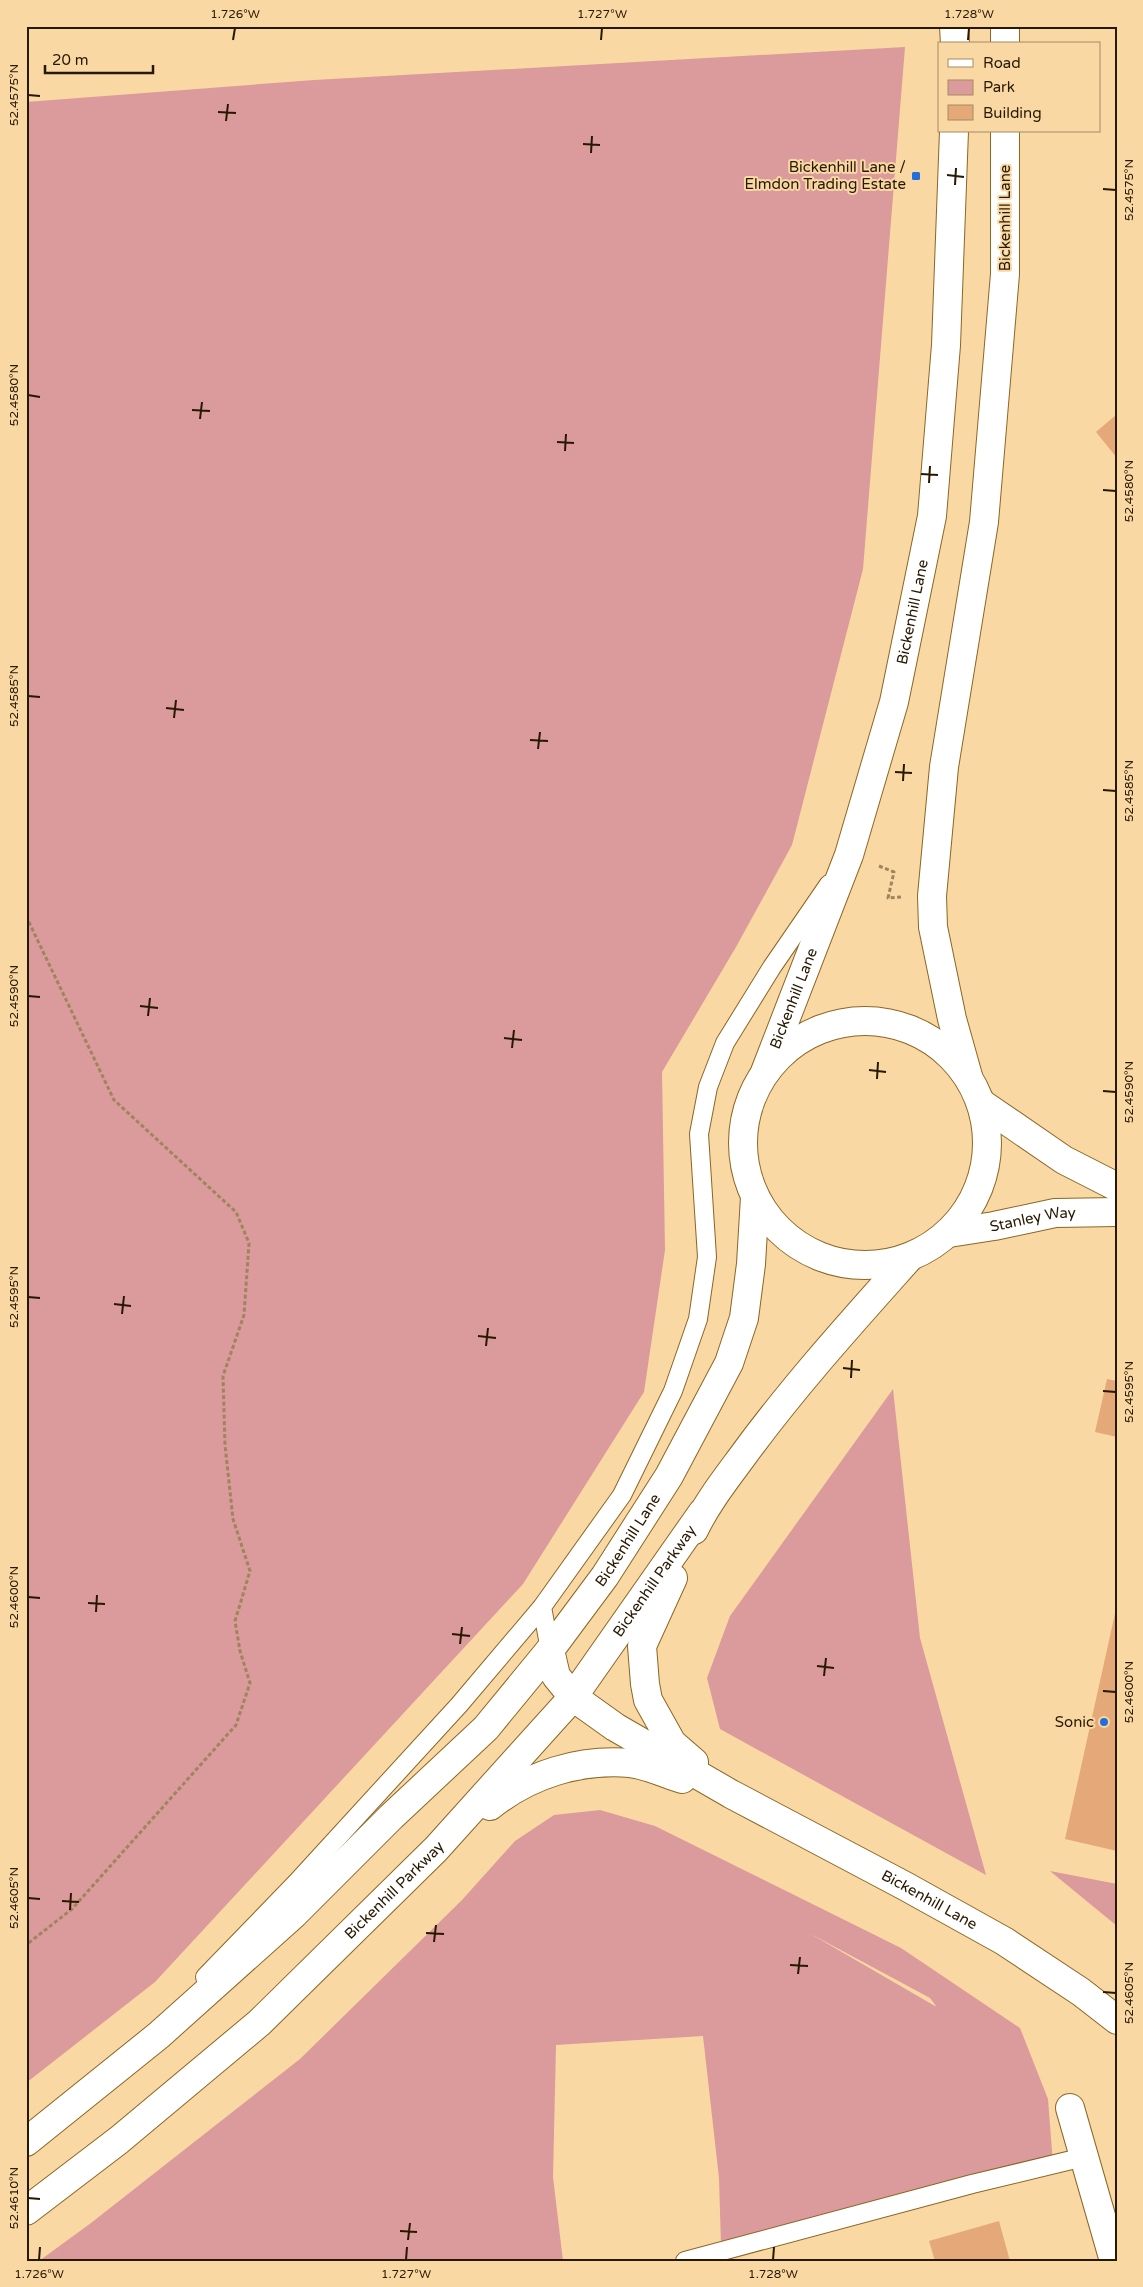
<svg xmlns="http://www.w3.org/2000/svg" width="1143" height="2287" font-family="'Varela Round',sans-serif">
  <style>
    .green { fill: #db9a9b; fill-rule: evenodd }
    .building { fill: #e5a879 }
    .lines { fill: none; stroke-linecap: round; stroke-linejoin: round }
    .lane-casing { stroke: #8b6624; stroke-width: 20 }
    .street-casing { stroke: #8b6624; stroke-width: 30 }
    .secondary-casing { stroke: #8b6624; stroke-width: 30 }
    .path { stroke: #9f855d; stroke-width: 3; stroke-dasharray: 4 2.5; stroke-linecap: butt }
    .lane { stroke: #fff; stroke-width: 18 }
    .street { stroke: #fff; stroke-width: 28 }
    .secondary { stroke: #fff; stroke-width: 28 }
    .ticks { fill: none; stroke: #271800; stroke-width: 2 }
    .poi-dot { fill: #246ed9; stroke: #f9d8a4; stroke-width: 2 }
    .labels { text-anchor: middle; stroke-width: 4; stroke-linejoin: round; paint-order: stroke }
    .poi-label { font-size: 15px; fill: #271800; stroke: #f9d8a4; text-anchor: end }
    .street-label { font-size: 15px; fill: #271800; stroke: #f9d8a4 }
    .neatline { fill: none; stroke: #271800; stroke-width: 2 }
    .ticks-label { font-size: 12px; text-anchor: middle; fill: #271800 }
  </style>
  <rect width="100%" height="100%" fill="#f9d8a4"/>
  <path class="green" d="M 905,47 L 863,569 L 792,845 L 736,947 L 662,1072 L 665,1250 L 644,1392 L 523,1584 L 155,1982 L 26,2083 L 26,102 L 314,80 Z
    M 893,1389 L 920,1638 L 986,1875 L 720,1729 L 707,1678 L 730,1616 Z
    M 600,1810 L 655,1826 L 901,1948 L 1020,2028 L 1048,2099 L 1053,2164 L 721,2245 L 719,2178 L 703,2036 L 556,2045 L 553,2177 L 563,2261 L 39,2261 L 91,2223 L 300,2059 L 462,1900 L 515,1841 L 554,1815 ZM 809,1933 L 930,1998 L 936,2006 L 935,2006 Z
    M 1050,1871 L 1117,1884 L 1117,1926 Z"/>
  <path class="building" d="M 1117,414 L 1117,458 L 1096,432 Z
    M 1107,1379 L 1117,1381 L 1117,1437 L 1095,1432 Z
    M 1116,1609 L 1117,1609 L 1117,1851 L 1065,1839 Z
    M 999,2221 L 1010,2261 L 935,2261 L 929,2241 Z"/>
  <g class="lines">
    <defs>
      <path id="lane" d="M 542,1607 L 550,1650
        M 205,1977 L 296,1883 L 459,1705 L 542,1607 L 622,1495 L 673,1391 L 698,1319 L 707,1257 L 699,1134 L 708,1087 L 725,1043 L 772,967 L 829,884
        M 685,2261 L 972,2184 L 1084,2157"/>
      <g id="street">
        <path d="M 981,1103 L 1064,1160 L 1117,1187"/>
        <path id="s1" d="M 949,1233 L 994,1226 L 1055,1213 L 1117,1212"/>
        <path d="M 1070,2108 L 1114,2261"/>
      </g>
      <g id="secondary">
        <path d="M 954,26 L 955,44"/>
        <path d="M 1005,26 L 1005,44"/>
        <circle cx="865" cy="1143" r="122"/>
        <path id="s2" d="M 765,1072 L 849,855 L 894,702 L 932,516 L 946,345 L 954,131"/>
        <path d="M 968,1076 L 952,1019 L 933,927 L 932,896 L 944,767 L 984,522 L 1005,274 L 1005,131"/>
        <path d="M 694,1530 C 707,1503 725,1480 742,1457 C 793,1387 851,1323 908,1259"/>
        <path d="M 673,1578 L 642,1646 L 645,1684 L 648,1700 L 672,1743 L 694,1762"/>
        <path id="s3" d="M 550,1650 L 556,1676 L 573,1697 L 615,1727 L 731,1794 L 905,1886 L 1004,1941 L 1081,1992 L 1117,2020"/>
        <path d="M 490,1806 C 530,1774 579,1759 630,1763 C 647,1765 666,1774 682,1779"/>
        <path id="s4" d="M 26,2142 L 159,2035 L 294,1914 L 391,1817 L 486,1728 L 550,1650 L 605,1576 L 669,1476 L 729,1363 L 744,1318 L 751,1264 L 755,1197"/>
        <path id="s5" d="M 26,2211 L 119,2140 L 259,2023 L 436,1849 L 573,1697 L 702,1513"/>
      </g>
    </defs>
    <use href="#lane" class="lane-casing"/>
    <use href="#street" class="street-casing"/>
    <use href="#secondary" class="secondary-casing"/>
    <path class="path" d="M 879,866 L 894,872 L 888,898 L 901,897
      M 26,916 L 114,1100 L 236,1212 L 249,1243 L 244,1315 L 223,1376 L 225,1445 L 233,1519 L 250,1571 L 235,1621 L 240,1651 L 250,1683 L 236,1725 L 72,1909 L 26,1945"/>
    <use href="#lane" class="lane"/>
    <use href="#street" class="street"/>
    <use href="#secondary" class="secondary"/>
  </g>
  <path class="ticks" d="M 233,40 L 235,28M 601,40 L 602,28M 968,40 L 969,28M 28,95 L 40,96M 218,112 L 236,113M 226,121 L 228,104M 583,144 L 600,145M 591,153 L 592,136M 947,175 L 964,177M 955,185 L 956,168M 1103,189 L 1116,190M 28,395 L 40,397M 192,410 L 210,411M 200,419 L 202,402M 557,442 L 574,443M 565,451 L 566,434M 921,474 L 938,475M 929,483 L 930,466M 1103,490 L 1116,491M 28,696 L 40,697M 166,708 L 184,710M 174,718 L 176,700M 530,740 L 548,741M 538,749 L 540,732M 895,772 L 912,773M 903,781 L 904,764M 1103,790 L 1116,791M 28,996 L 40,997M 140,1006 L 158,1008M 148,1016 L 150,998M 504,1038 L 522,1040M 512,1048 L 514,1030M 869,1070 L 886,1072M 877,1079 L 878,1062M 1103,1091 L 1116,1092M 28,1297 L 40,1298M 114,1304 L 131,1306M 122,1314 L 124,1296M 478,1336 L 496,1338M 486,1346 L 488,1328M 843,1368 L 860,1370M 851,1378 L 852,1360M 1103,1391 L 1116,1392M 28,1597 L 40,1598M 88,1603 L 105,1604M 96,1612 L 97,1595M 452,1634 L 470,1636M 460,1644 L 462,1627M 817,1666 L 834,1668M 824,1676 L 826,1658M 1103,1691 L 1116,1692M 28,1898 L 40,1899M 62,1901 L 79,1902M 70,1910 L 71,1893M 426,1933 L 444,1934M 434,1942 L 436,1925M 790,1965 L 808,1966M 798,1974 L 800,1957M 1103,1992 L 1116,1993M 28,2198 L 40,2199M 400,2231 L 417,2232M 408,2240 L 410,2223M 39,2260 L 40,2247M 406,2260 L 407,2247M 773,2260 L 774,2247"/>
  <g class="poi-dot">
    <rect x="911" y="171" width="10" height="10" rx="2.5"/>
    <circle cx="1104" cy="1722" r="5"/>
  </g>
  <g class="labels">
    <g class="poi-label">
      <text x="906" y="172">Bickenhill Lane /<tspan x="906" dy="17">Elmdon Trading Estate</tspan></text>
      <text x="1094" y="1727">Sonic</text>
    </g>
    <g class="street-label">
      <text transform="translate(1005 218) rotate(-90)" y="5">Bickenhill Lane</text>
      <text dy="5" stroke="none"><textPath href="#s2" startOffset="484">Bickenhill Lane</textPath></text>
      <text dy="5" stroke="none"><textPath href="#s2" startOffset="79">Bickenhill Lane</textPath></text>
      <text dy="5" stroke="none"><textPath href="#s1" startOffset="85">Stanley Way</textPath></text>
      <text dy="5" stroke="none"><textPath href="#s4" startOffset="855">Bickenhill Lane</textPath></text>
      <text dy="5" stroke="none"><textPath href="#s5" startOffset="894">Bickenhill Parkway</textPath></text>
      <text dy="5" stroke="none"><textPath href="#s5" startOffset="489">Bickenhill Parkway</textPath></text>
      <text dy="5" stroke="none"><textPath href="#s3" startOffset="464">Bickenhill Lane</textPath></text>
    </g>
  </g>
  <rect width="1143" height="2287" fill="none" stroke="#f9d8a4" stroke-width="55"/>
  <rect x="938" y="42" width="162" height="90" fill="#f9d8a4" stroke="#a58b62"/>
  <rect x="948" y="59" width="25" height="8" fill="#ffffff" stroke="#a58b62"/>
  <text x="983" y="68" font-size="15" fill="#271800">Road</text>
  <rect x="948" y="80" width="25" height="15" fill="#db9a9b" stroke="#a58b62"/>
  <text x="983" y="92" font-size="15" fill="#271800">Park</text>
  <rect x="948" y="105" width="25" height="15" fill="#e5a879" stroke="#a58b62"/>
  <text x="983" y="118" font-size="15" fill="#271800">Building</text>
  <path d="M45 65v8h108v-8" fill="none" stroke="#271800" stroke-width="2.5"/>
  <text x="52" y="65" font-size="15" fill="#271800" stroke="#f9d8a4" stroke-width="4" paint-order="stroke">20 m</text>
  <rect x="28" y="28" width="1088" height="2232" class="neatline"/>
  <g class="ticks-label">
    <text x="235" y="18">1.726°W</text>
    <text x="602" y="18">1.727°W</text>
    <text x="969" y="18">1.728°W</text>
    <text transform="translate(14 95) rotate(-90)" y="4">52.4575°N</text>
    <text transform="translate(1129 190) rotate(-90)" y="4">52.4575°N</text>
    <text transform="translate(14 395) rotate(-90)" y="4">52.4580°N</text>
    <text transform="translate(1129 491) rotate(-90)" y="4">52.4580°N</text>
    <text transform="translate(14 696) rotate(-90)" y="4">52.4585°N</text>
    <text transform="translate(1129 791) rotate(-90)" y="4">52.4585°N</text>
    <text transform="translate(14 996) rotate(-90)" y="4">52.4590°N</text>
    <text transform="translate(1129 1092) rotate(-90)" y="4">52.4590°N</text>
    <text transform="translate(14 1297) rotate(-90)" y="4">52.4595°N</text>
    <text transform="translate(1129 1392) rotate(-90)" y="4">52.4595°N</text>
    <text transform="translate(14 1597) rotate(-90)" y="4">52.4600°N</text>
    <text transform="translate(1129 1692) rotate(-90)" y="4">52.4600°N</text>
    <text transform="translate(14 1898) rotate(-90)" y="4">52.4605°N</text>
    <text transform="translate(1129 1993) rotate(-90)" y="4">52.4605°N</text>
    <text transform="translate(14 2198) rotate(-90)" y="4">52.4610°N</text>
    <text x="39" y="2278">1.726°W</text>
    <text x="406" y="2278">1.727°W</text>
    <text x="773" y="2278">1.728°W</text>
  </g>
</svg>
